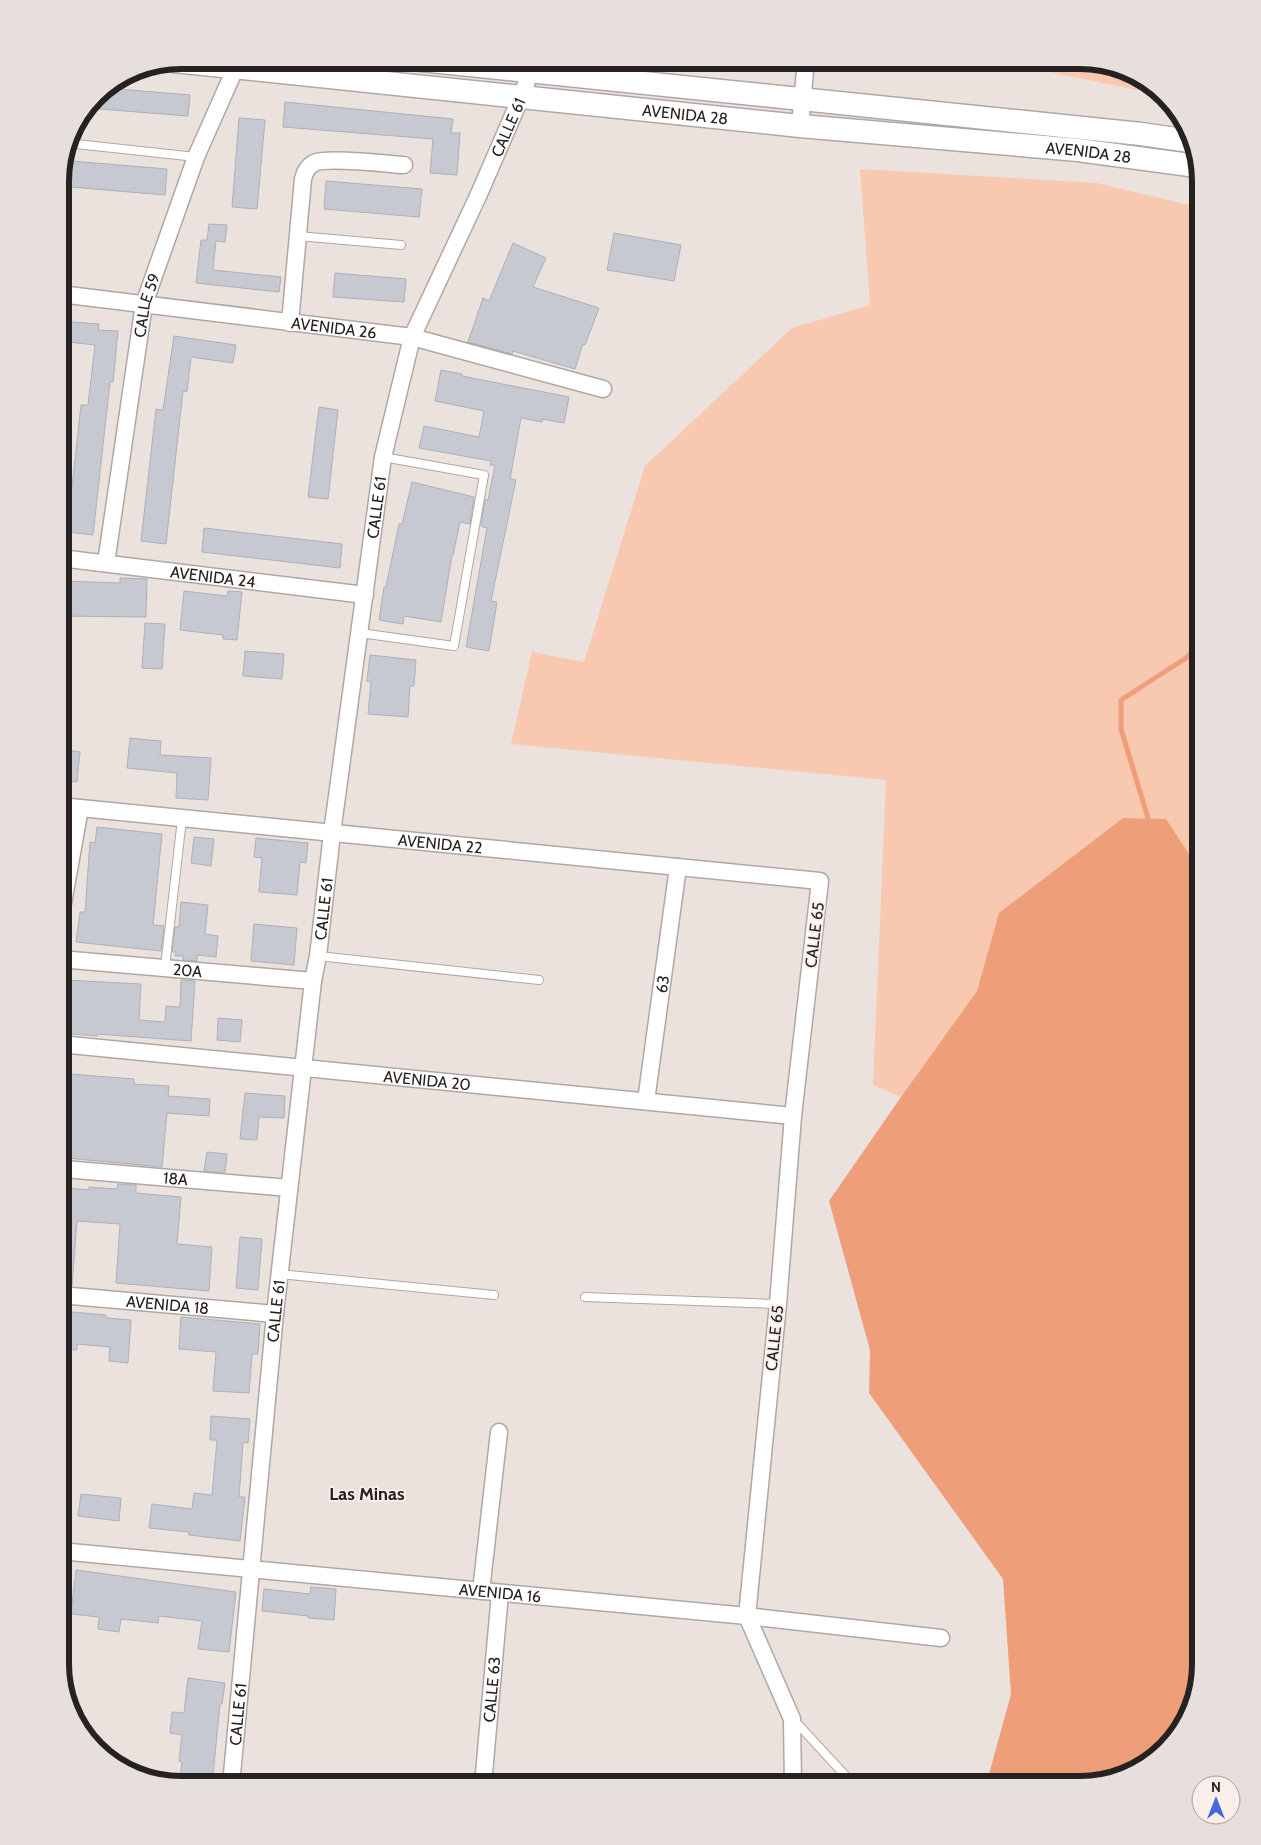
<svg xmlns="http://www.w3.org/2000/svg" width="1261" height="1845" font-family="Cabin,sans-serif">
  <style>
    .green { fill: #f9c8b1 }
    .water { fill: #ee9f79 }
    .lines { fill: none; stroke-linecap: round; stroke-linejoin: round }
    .stream { stroke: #ee9f79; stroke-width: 5 }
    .building { fill: #c6c9d1; stroke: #adb0b8 }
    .service-casing { stroke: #b0a7a3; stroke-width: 10 }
    .minor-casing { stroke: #b0a7a3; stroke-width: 19 }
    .secondary-casing { stroke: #b0a7a3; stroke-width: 25 }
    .service { stroke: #fff; stroke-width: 8 }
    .minor { stroke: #fff; stroke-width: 16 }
    .secondary { stroke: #fff; stroke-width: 22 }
    .labels { text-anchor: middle; stroke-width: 4; stroke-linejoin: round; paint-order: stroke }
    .street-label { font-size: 16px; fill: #262221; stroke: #f8efeb }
    .neighbourhood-label { font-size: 18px; font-weight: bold; fill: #262221; stroke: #f8efeb }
    .rim { fill: none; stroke: #262221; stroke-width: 6 }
  </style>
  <rect width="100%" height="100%" fill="#ebe2dd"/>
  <path class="green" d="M 1040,60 L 1088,60 L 1147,80 L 1161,95 L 1040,70 Z
    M 860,169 L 1097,183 L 1201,208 L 1201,872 L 1166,819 L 1123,818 L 1000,913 L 977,991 L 901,1097 L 873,1085 L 886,780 L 511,744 L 532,652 L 584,662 L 645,466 L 792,328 L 870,305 Z"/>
  <path class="water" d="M 1123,818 L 1166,819 L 1201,872 L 1201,1664 L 1185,1725 L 1140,1769 L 1080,1785 L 986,1785 L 1011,1694 L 1003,1579 L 869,1393 L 870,1350 L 829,1201 L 901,1097 L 977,991 L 999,913 Z"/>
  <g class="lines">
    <path class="stream" d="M 1148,818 L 1121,729 L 1121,700 L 1186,658 L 1201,643"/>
  </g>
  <path class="building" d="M 107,88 L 190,95 L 188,116 L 87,108 L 96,95 Z
    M 285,102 L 453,119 L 451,133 L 460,133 L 457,175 L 430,173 L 433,139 L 283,127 Z
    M 239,118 L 265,120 L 257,209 L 232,207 Z
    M 72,161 L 167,169 L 165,195 L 70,187 Z
    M 326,181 L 422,189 L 419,217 L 324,209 Z
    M 209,224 L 227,225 L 225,242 L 216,241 L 213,270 L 281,277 L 279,292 L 196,283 L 201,240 L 207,240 Z
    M 614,233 L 681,245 L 674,281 L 607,270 Z
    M 513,243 L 546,258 L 533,287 L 599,308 L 585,345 L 583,344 L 575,369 L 513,351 L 512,354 L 468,342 L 483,298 L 489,301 Z
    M 335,273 L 406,279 L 404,302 L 333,297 Z
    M 60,321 L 99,324 L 98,330 L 118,331 L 113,382 L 110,382 L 93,535 L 67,532 L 81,405 L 88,405 L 95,345 L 60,341 Z
    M 174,336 L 236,345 L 233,363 L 191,357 L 187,392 L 183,391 L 166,544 L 141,541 L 156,409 L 163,410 Z
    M 441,370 L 462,374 L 462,376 L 482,380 L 569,397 L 564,423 L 542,419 L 542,422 L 521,418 L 510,479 L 516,480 L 491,601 L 497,602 L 489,651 L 466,647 L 487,528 L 481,526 L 485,499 L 488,500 L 495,465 L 490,465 L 491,461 L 419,448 L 424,426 L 479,437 L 484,411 L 435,401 Z
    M 319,407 L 338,410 L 328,499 L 308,497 Z
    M 412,482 L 474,497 L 470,524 L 460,522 L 453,555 L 452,555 L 441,622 L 404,616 L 403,624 L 379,620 L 384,587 L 386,587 L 399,524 L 402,524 Z
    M 204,528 L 342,544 L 340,568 L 202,552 Z
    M 120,578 L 147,579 L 146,617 L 60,616 L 60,581 L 120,583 Z
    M 184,591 L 227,596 L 228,591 L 242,592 L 237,640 L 223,639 L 223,635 L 180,630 Z
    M 145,623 L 165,624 L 162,669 L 142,668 Z
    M 245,651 L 284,654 L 282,679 L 243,676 Z
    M 370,655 L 416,660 L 414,686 L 410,686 L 408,717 L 368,714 L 371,682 L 367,681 Z
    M 130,738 L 161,741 L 160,755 L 211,758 L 208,800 L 176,798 L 177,773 L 127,768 Z
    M 60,749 L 80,752 L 77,782 L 60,780 Z
    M 97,827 L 162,834 L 153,925 L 164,926 L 161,951 L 76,942 L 80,912 L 85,912 L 90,842 L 95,843 Z
    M 194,837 L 214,839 L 211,866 L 191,863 Z
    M 256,838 L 308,843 L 306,863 L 300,862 L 297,895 L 259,892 L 262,858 L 254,857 Z
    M 181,902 L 208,905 L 205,934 L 218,936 L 216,957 L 197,955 L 197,961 L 183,960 L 183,956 L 175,956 L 176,952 L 172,952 L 175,927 L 179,927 Z
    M 254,924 L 297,928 L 294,965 L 251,961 Z
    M 65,980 L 141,984 L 139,1020 L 165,1022 L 166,1006 L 180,1007 L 181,980 L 195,981 L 191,1041 L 97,1034 L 97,1036 L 61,1033 Z
    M 218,1018 L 242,1020 L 240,1042 L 217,1040 Z
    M 70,1074 L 134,1079 L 134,1084 L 169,1086 L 168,1096 L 210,1099 L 209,1116 L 167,1113 L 162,1167 L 67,1158 L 71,1111 L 67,1110 Z
    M 245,1093 L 285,1096 L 284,1118 L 259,1117 L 257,1140 L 240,1139 Z
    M 207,1152 L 227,1154 L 225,1173 L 204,1171 Z
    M 118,1184 L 136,1185 L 136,1193 L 181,1197 L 177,1244 L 212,1247 L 209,1291 L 116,1283 L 120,1224 L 77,1221 L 72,1286 L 60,1285 L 60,1187 L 89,1190 L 89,1187 L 117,1189 Z
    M 240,1237 L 262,1239 L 258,1290 L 236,1288 Z
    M 60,1311 L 106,1315 L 106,1318 L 131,1320 L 128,1363 L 109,1361 L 110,1347 L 77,1344 L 77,1350 L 60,1349 Z
    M 181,1317 L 260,1324 L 258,1354 L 252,1354 L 249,1393 L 213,1391 L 216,1352 L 179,1349 Z
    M 211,1416 L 250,1419 L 248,1443 L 243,1442 L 239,1497 L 245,1497 L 240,1541 L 189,1535 L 189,1532 L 149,1528 L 152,1504 L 192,1509 L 194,1493 L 212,1495 L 217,1440 L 210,1440 Z
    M 81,1494 L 121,1498 L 119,1521 L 78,1516 Z
    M 76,1570 L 236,1592 L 229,1652 L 198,1649 L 202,1621 L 159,1616 L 158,1623 L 121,1619 L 119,1632 L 98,1629 L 99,1617 L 71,1614 Z
    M 311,1587 L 336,1589 L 334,1620 L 308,1618 L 308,1616 L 262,1611 L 264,1589 L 310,1594 Z
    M 188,1678 L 225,1683 L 222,1704 L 220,1704 L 212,1785 L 179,1785 L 182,1762 L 179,1761 L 182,1735 L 170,1733 L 172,1712 L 184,1713 Z"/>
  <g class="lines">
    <defs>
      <path id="service" d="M 67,143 L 196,157
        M 298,236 L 401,245
        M 60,415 L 61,405
        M 360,633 L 454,646 L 484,475 L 383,457
        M 318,956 L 539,980
        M 165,967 L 182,819
        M 279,1274 L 494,1295
        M 585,1297 L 778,1304
        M 794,1720 L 854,1785"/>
      <g id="minor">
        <path d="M 800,126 L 806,60"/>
        <path id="s1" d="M 60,294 L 412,337 L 603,389"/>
        <path d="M 290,323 L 303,179 C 305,172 307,167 314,163 C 326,157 388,164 404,165"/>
        <path id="s2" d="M 60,558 L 365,595"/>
        <path id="s3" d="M 106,563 L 144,304 L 196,157 L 239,60"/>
        <path id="s4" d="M 60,806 L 820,881 L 793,1116 L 778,1304 L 747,1616 L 792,1719 L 793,1785"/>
        <path d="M 60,920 L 80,808"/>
        <path id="s5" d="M 60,959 L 313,981"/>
        <path id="s6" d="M 60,1044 L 793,1116"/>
        <path id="s7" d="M 646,1101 L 678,867"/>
        <path id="s8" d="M 64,1169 L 289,1188"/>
        <path id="s9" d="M 60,1295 L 275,1314"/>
        <path id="s10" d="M 60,1551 L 747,1616 L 941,1638"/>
        <path d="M 481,1591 L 499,1432"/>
        <path id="s11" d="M 231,1785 L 275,1314 L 313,981 L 318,956 L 332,833 L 383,457 L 412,337 L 479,194 L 521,97 L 531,71 L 532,62"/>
        <path id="s12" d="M 483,1785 L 500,1593"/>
      </g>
      <g id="secondary">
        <path d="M 421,60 L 1141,134 L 1190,141"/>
        <path id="s13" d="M 174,61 L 800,126 L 1078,150 L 1197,166"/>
      </g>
    </defs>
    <use href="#service" class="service-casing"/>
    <use href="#minor" class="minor-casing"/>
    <use href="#secondary" class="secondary-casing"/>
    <use href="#service" class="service"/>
    <use href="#minor" class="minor"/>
    <use href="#secondary" class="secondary"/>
  </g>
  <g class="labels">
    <g class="street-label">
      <text dy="6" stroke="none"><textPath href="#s13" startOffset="514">AVENIDA 28</textPath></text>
      <text dy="6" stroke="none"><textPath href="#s11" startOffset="1691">CALLE 61</textPath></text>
      <text dy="6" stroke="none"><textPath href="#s13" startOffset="919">AVENIDA 28</textPath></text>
      <text dy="6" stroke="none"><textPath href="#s3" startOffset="261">CALLE 59</textPath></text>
      <text dy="6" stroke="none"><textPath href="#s1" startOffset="276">AVENIDA 26</textPath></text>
      <text dy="6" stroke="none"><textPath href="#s11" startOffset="1286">CALLE 61</textPath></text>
      <text dy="6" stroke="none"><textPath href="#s2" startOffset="154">AVENIDA 24</textPath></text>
      <text dy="6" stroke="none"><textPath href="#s4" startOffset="382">AVENIDA 22</textPath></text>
      <text dy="6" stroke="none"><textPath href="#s11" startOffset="881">CALLE 61</textPath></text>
      <text transform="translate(814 935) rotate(-83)" y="6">CALLE 65</text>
      <text dy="6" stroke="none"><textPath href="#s5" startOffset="128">20A</textPath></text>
      <text dy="6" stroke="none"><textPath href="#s7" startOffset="118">63</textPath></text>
      <text dy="6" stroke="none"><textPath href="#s6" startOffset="369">AVENIDA 20</textPath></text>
      <text dy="6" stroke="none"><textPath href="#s8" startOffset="112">18A</textPath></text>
      <text dy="6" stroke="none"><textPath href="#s9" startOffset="108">AVENIDA 18</textPath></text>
      <text dy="6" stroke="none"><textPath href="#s11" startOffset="476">CALLE 61</textPath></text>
      <text transform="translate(774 1338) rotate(-84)" y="6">CALLE 65</text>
      <text dy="6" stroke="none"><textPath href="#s10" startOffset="442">AVENIDA 16</textPath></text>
      <text dy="6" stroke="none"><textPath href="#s12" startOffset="96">CALLE 63</textPath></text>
      <text dy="6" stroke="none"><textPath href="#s11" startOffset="71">CALLE 61</textPath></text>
    </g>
    <g class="neighbourhood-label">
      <text x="367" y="1500">Las Minas</text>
    </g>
  </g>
  <path d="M0 0H1261V1845H0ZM181 69H1080A112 112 0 0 1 1192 181V1664A112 112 0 0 1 1080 1776H181A112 112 0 0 1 69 1664V181A112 112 0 0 1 181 69Z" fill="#e7dfdb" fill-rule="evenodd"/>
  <path class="rim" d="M181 69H1080A112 112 0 0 1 1192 181V1664A112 112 0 0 1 1080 1776H181A112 112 0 0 1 69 1664V181A112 112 0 0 1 181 69Z"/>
  <g transform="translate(1216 1800)"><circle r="24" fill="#f8efeb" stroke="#a49d9a"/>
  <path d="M0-4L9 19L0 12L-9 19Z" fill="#4668db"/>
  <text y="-8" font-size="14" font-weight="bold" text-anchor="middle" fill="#262221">N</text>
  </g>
</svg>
